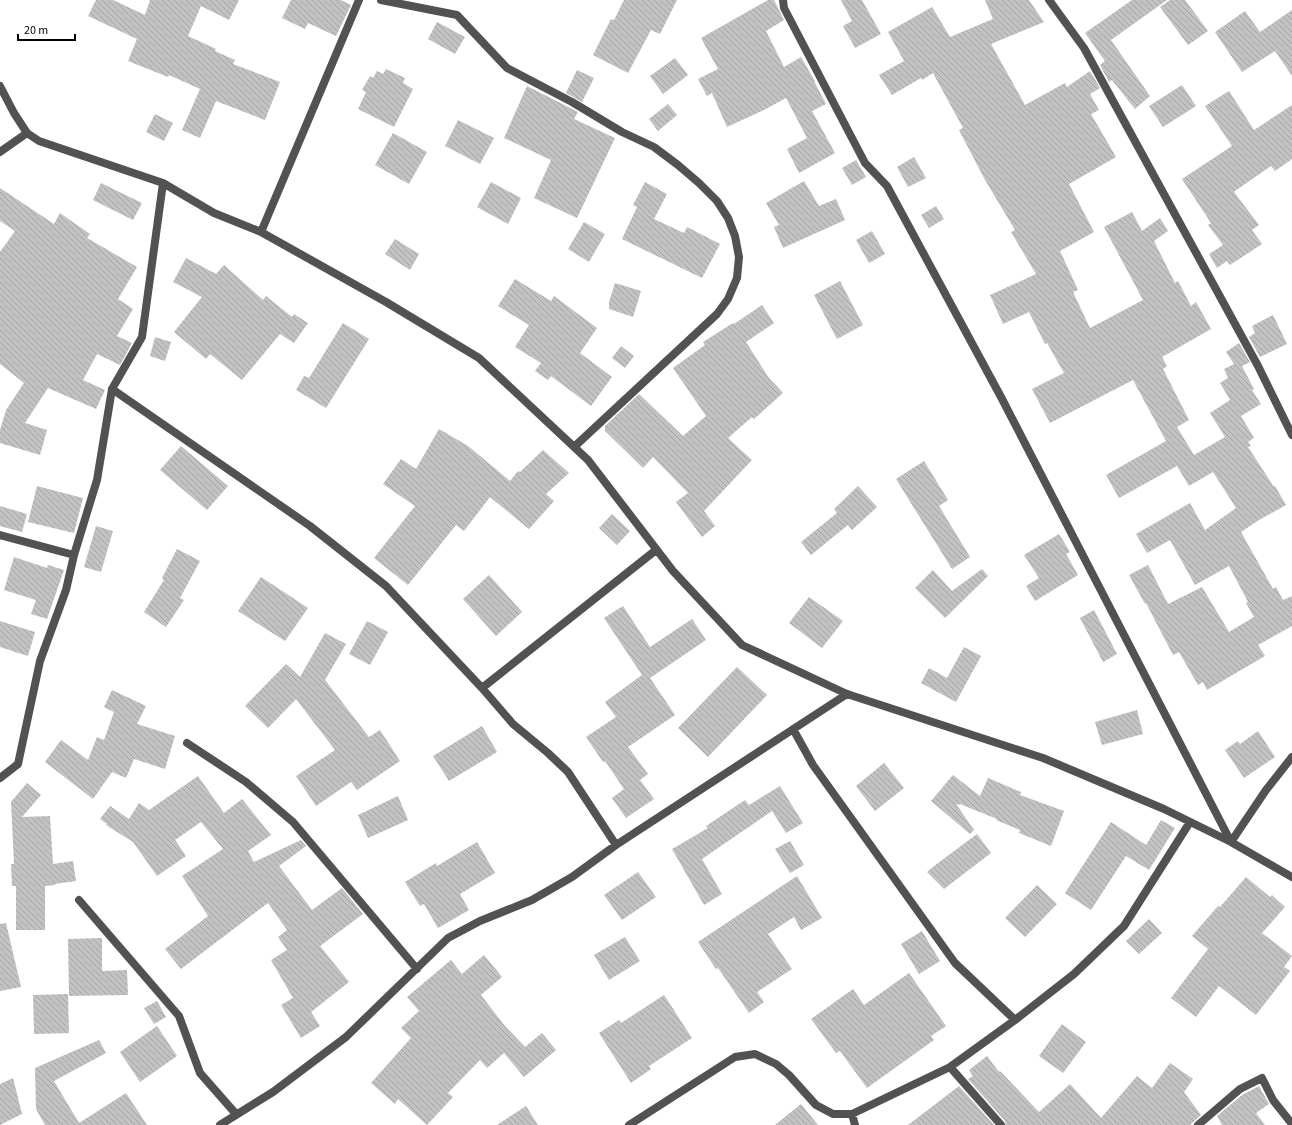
<svg xmlns="http://www.w3.org/2000/svg" width="1292" height="1125" font-family="'Source Sans 3',sans-serif">
  <style>
    .building { fill: url(#building-back-hatch) }
    .lines { fill: none; stroke-linecap: round; stroke-linejoin: round }
    .minor { stroke: #525252; stroke-width: 8 }
  </style>
  <defs>
    <pattern id="building-back-hatch" width="6" height="6" patternUnits="userSpaceOnUse"><rect width="6" height="6" fill="#c2c2c2"/><path d="M-1 5l2 2M0 0l6 6M5-1l2 2" fill="none" stroke="#a5a5a5"/></pattern>
  </defs>
  <rect width="100%" height="100%" fill="#fff"/>
  <path class="building" d="M 96,0 L 113,0 L 145,15 L 150,0 L 239,0 L 229,20 L 201,6 L 188,36 L 216,49 L 215,51 L 235,60 L 233,64 L 280,82 L 265,120 L 216,101 L 200,138 L 182,130 L 200,89 L 169,75 L 168,77 L 128,61 L 137,39 L 88,16 Z
    M 291,0 L 341,0 L 351,5 L 336,36 L 308,23 L 305,29 L 282,18 Z
    M 624,0 L 677,0 L 660,34 L 651,30 L 628,73 L 593,55 L 611,19 L 614,20 Z
    M 768,0 L 774,0 L 784,20 L 766,31 L 784,67 L 801,57 L 815,81 L 814,81 L 826,104 L 812,111 L 835,153 L 799,173 L 787,149 L 807,138 L 786,98 L 764,110 L 727,127 L 712,93 L 707,96 L 698,79 L 718,69 L 701,38 Z
    M 841,0 L 862,0 L 881,34 L 855,48 L 843,26 L 852,21 Z
    M 985,0 L 1029,0 L 1044,22 L 991,44 L 1025,105 L 1065,83 L 1067,87 L 1090,71 L 1100,88 L 1090,94 L 1099,110 L 1091,114 L 1116,157 L 1069,184 L 1094,232 L 1060,251 L 1078,290 L 1073,292 L 1090,328 L 1143,300 L 1104,227 L 1132,212 L 1142,231 L 1160,218 L 1168,231 L 1154,241 L 1175,283 L 1178,281 L 1191,306 L 1196,302 L 1211,329 L 1162,357 L 1167,366 L 1163,369 L 1189,420 L 1177,427 L 1194,455 L 1225,437 L 1210,413 L 1230,400 L 1220,383 L 1228,378 L 1224,369 L 1234,364 L 1226,352 L 1239,343 L 1250,362 L 1242,366 L 1254,389 L 1252,390 L 1261,404 L 1241,416 L 1254,438 L 1248,442 L 1251,446 L 1248,447 L 1274,487 L 1275,486 L 1286,505 L 1259,520 L 1241,532 L 1273,589 L 1276,587 L 1283,600 L 1292,596 L 1292,626 L 1258,645 L 1265,656 L 1207,690 L 1203,682 L 1198,685 L 1179,652 L 1173,655 L 1146,603 L 1145,604 L 1129,575 L 1148,565 L 1168,604 L 1202,587 L 1229,632 L 1254,617 L 1246,603 L 1248,602 L 1229,566 L 1195,585 L 1170,540 L 1147,553 L 1136,534 L 1190,503 L 1205,530 L 1236,508 L 1213,472 L 1189,486 L 1177,466 L 1119,498 L 1106,475 L 1166,441 L 1133,380 L 1050,423 L 1032,389 L 1064,373 L 1047,343 L 1045,344 L 1029,312 L 1003,324 L 990,295 L 1036,274 L 1011,232 L 1015,230 L 985,180 L 959,130 L 963,128 L 933,73 L 922,80 L 921,78 L 892,95 L 879,75 L 904,61 L 888,32 L 932,7 L 950,37 L 993,19 Z
    M 1132,0 L 1167,0 L 1111,40 L 1150,96 L 1135,109 L 1112,80 L 1109,82 L 1100,65 L 1105,61 L 1085,33 Z
    M 1170,0 L 1185,0 L 1208,31 L 1188,45 L 1160,7 Z
    M 1292,10 L 1292,76 L 1275,51 L 1242,72 L 1215,32 L 1245,11 L 1260,32 Z
    M 437,22 L 465,37 L 455,54 L 428,39 Z
    M 675,58 L 688,75 L 663,94 L 650,76 Z
    M 386,69 L 405,78 L 403,83 L 413,89 L 394,127 L 358,109 L 366,92 L 362,90 L 370,76 L 373,78 L 377,71 L 383,74 Z
    M 577,70 L 594,78 L 582,102 L 566,93 Z
    M 1182,85 L 1196,106 L 1163,127 L 1149,106 Z
    M 527,86 L 578,112 L 574,119 L 615,138 L 577,218 L 534,198 L 551,160 L 504,138 Z
    M 1229,91 L 1254,130 L 1292,105 L 1292,159 L 1275,171 L 1271,166 L 1235,191 L 1234,192 L 1259,225 L 1252,230 L 1262,244 L 1230,265 L 1227,261 L 1217,268 L 1209,254 L 1223,245 L 1208,225 L 1211,223 L 1182,179 L 1232,146 L 1205,106 Z
    M 668,104 L 677,115 L 658,131 L 649,119 Z
    M 155,114 L 173,123 L 164,141 L 146,132 Z
    M 458,120 L 494,138 L 480,164 L 445,146 Z
    M 393,133 L 427,152 L 409,184 L 375,165 Z
    M 914,157 L 926,178 L 908,187 L 897,167 Z
    M 856,160 L 866,177 L 852,185 L 842,168 Z
    M 804,181 L 819,206 L 836,199 L 845,220 L 783,248 L 774,227 L 779,225 L 766,203 Z
    M 491,182 L 521,198 L 508,224 L 477,207 Z
    M 645,182 L 667,194 L 654,219 L 684,233 L 687,227 L 720,244 L 702,278 L 622,239 L 637,207 L 633,205 Z
    M 101,183 L 142,203 L 133,220 L 93,200 Z
    M 0,188 L 54,224 L 60,213 L 90,234 L 87,238 L 137,267 L 118,299 L 133,309 L 117,336 L 132,343 L 120,365 L 97,354 L 83,380 L 105,390 L 96,409 L 48,388 L 25,423 L 47,430 L 40,455 L 0,443 L 0,430 L 6,410 L 24,383 L 0,364 L 0,252 L 15,231 L 0,221 Z
    M 936,206 L 944,219 L 929,228 L 921,215 Z
    M 584,222 L 605,234 L 589,262 L 568,249 Z
    M 872,231 L 885,254 L 869,263 L 856,240 Z
    M 395,239 L 419,254 L 410,270 L 385,254 Z
    M 186,258 L 216,274 L 224,265 L 263,300 L 266,296 L 292,317 L 294,314 L 308,323 L 294,343 L 280,334 L 242,380 L 210,354 L 206,359 L 174,332 L 202,297 L 173,282 Z
    M 515,279 L 551,301 L 554,296 L 597,328 L 580,353 L 612,377 L 591,406 L 551,376 L 548,380 L 535,371 L 541,363 L 515,347 L 529,325 L 498,306 Z
    M 840,281 L 863,325 L 837,339 L 814,295 Z
    M 615,283 L 641,291 L 633,317 L 609,309 L 609,302 Z
    M 762,305 L 774,323 L 746,342 L 769,378 L 783,393 L 754,419 L 752,417 L 728,438 L 752,460 L 704,511 L 715,526 L 702,537 L 676,502 L 688,493 L 653,457 L 643,468 L 605,431 L 605,426 L 639,394 L 683,436 L 706,416 L 673,368 L 705,345 L 703,342 L 733,323 L 734,324 Z
    M 1273,315 L 1287,344 L 1260,357 L 1249,337 L 1255,333 L 1252,326 Z
    M 343,323 L 369,339 L 326,408 L 296,390 L 304,376 L 309,378 Z
    M 155,337 L 171,342 L 165,361 L 150,356 Z
    M 621,346 L 634,356 L 625,368 L 612,358 Z
    M 439,429 L 468,446 L 510,481 L 518,471 L 520,472 L 543,450 L 569,473 L 546,494 L 554,501 L 529,529 L 490,497 L 464,531 L 456,525 L 408,585 L 374,558 L 415,506 L 383,484 L 401,459 L 416,469 Z
    M 181,446 L 228,486 L 207,510 L 160,470 Z
    M 924,461 L 948,500 L 939,506 L 970,557 L 952,569 L 896,479 Z
    M 37,486 L 83,498 L 74,533 L 28,522 Z
    M 858,486 L 877,507 L 852,530 L 848,525 L 811,555 L 801,542 L 837,513 L 834,509 Z
    M 0,506 L 27,514 L 22,532 L 0,526 Z
    M 612,514 L 630,531 L 617,545 L 599,528 Z
    M 96,526 L 113,531 L 101,572 L 84,567 Z
    M 1059,534 L 1070,552 L 1066,554 L 1078,575 L 1035,601 L 1026,586 L 1039,578 L 1024,555 Z
    M 177,549 L 200,561 L 180,598 L 184,600 L 166,627 L 144,612 L 164,580 L 162,578 Z
    M 14,557 L 47,568 L 48,565 L 64,570 L 47,619 L 31,614 L 36,600 L 4,590 Z
    M 982,569 L 988,576 L 945,618 L 915,588 L 933,570 L 952,591 Z
    M 489,575 L 522,612 L 496,636 L 463,599 Z
    M 261,577 L 308,608 L 285,641 L 238,611 Z
    M 809,597 L 843,621 L 822,648 L 789,623 Z
    M 623,606 L 650,647 L 692,619 L 706,640 L 650,678 L 675,715 L 628,747 L 648,774 L 640,780 L 654,799 L 626,818 L 612,798 L 624,789 L 605,761 L 603,762 L 586,737 L 616,717 L 605,702 L 642,675 L 604,618 Z
    M 1094,610 L 1117,654 L 1103,662 L 1080,618 Z
    M 0,621 L 35,632 L 28,656 L 0,647 Z
    M 367,621 L 388,632 L 370,665 L 349,654 Z
    M 325,633 L 346,644 L 325,680 L 369,737 L 380,730 L 400,761 L 357,790 L 351,782 L 316,806 L 296,776 L 335,750 L 296,699 L 268,728 L 245,706 L 286,664 L 300,677 Z
    M 964,647 L 981,656 L 956,702 L 921,683 L 929,668 L 947,678 Z
    M 737,667 L 767,695 L 708,757 L 678,728 Z
    M 112,690 L 146,706 L 137,724 L 175,736 L 165,769 L 134,759 L 126,778 L 112,772 L 93,799 L 45,762 L 61,740 L 88,760 L 97,737 L 104,740 L 114,712 L 104,707 Z
    M 1137,710 L 1143,734 L 1102,745 L 1095,722 Z
    M 482,726 L 497,752 L 449,781 L 433,756 Z
    M 1258,731 L 1275,757 L 1244,778 L 1225,750 L 1238,741 L 1240,744 Z
    M 884,763 L 904,788 L 875,811 L 856,786 Z
    M 953,775 L 980,796 L 988,778 L 1021,792 L 1020,795 L 1064,811 L 1051,846 L 1019,833 L 1020,830 L 996,820 L 997,819 L 960,804 L 959,805 L 956,804 L 974,830 L 970,834 L 931,801 Z
    M 198,776 L 224,813 L 242,799 L 271,835 L 248,851 L 254,862 L 301,840 L 306,846 L 279,866 L 312,910 L 342,888 L 363,914 L 320,946 L 349,982 L 311,1012 L 320,1026 L 301,1038 L 281,1005 L 293,998 L 271,960 L 287,950 L 278,937 L 287,930 L 268,903 L 181,969 L 165,949 L 208,916 L 182,876 L 223,849 L 201,822 L 175,840 L 186,856 L 157,876 L 133,842 L 106,825 L 107,824 L 100,819 L 110,806 L 129,819 L 139,803 L 149,810 Z
    M 27,783 L 41,795 L 22,817 L 50,816 L 53,864 L 73,861 L 76,881 L 55,884 L 55,885 L 45,886 L 45,930 L 16,930 L 16,886 L 12,886 L 11,864 L 14,864 L 11,802 Z
    M 780,786 L 803,823 L 786,833 L 772,811 L 702,859 L 722,894 L 704,905 L 672,849 L 708,828 L 706,826 L 745,800 L 749,805 Z
    M 398,796 L 408,820 L 368,838 L 358,815 Z
    M 1161,820 L 1175,828 L 1149,870 L 1126,856 L 1091,910 L 1065,893 L 1111,822 L 1146,845 Z
    M 977,834 L 991,853 L 944,889 L 927,872 L 934,866 Z
    M 790,841 L 804,865 L 790,873 L 775,849 Z
    M 477,842 L 495,873 L 460,894 L 469,910 L 438,928 L 424,904 L 420,906 L 405,882 L 436,863 L 437,866 Z
    M 638,872 L 656,897 L 622,920 L 604,895 Z
    M 797,876 L 822,918 L 801,930 L 794,917 L 768,934 L 792,969 L 757,992 L 764,1002 L 749,1013 L 718,968 L 716,969 L 698,942 Z
    M 1246,877 L 1270,897 L 1272,895 L 1285,907 L 1262,933 L 1292,956 L 1284,967 L 1290,971 L 1256,1015 L 1219,986 L 1196,1017 L 1171,998 L 1208,949 L 1192,936 L 1218,906 L 1220,907 Z
    M 1037,885 L 1057,904 L 1025,937 L 1005,918 Z
    M 1149,919 L 1162,933 L 1139,954 L 1126,941 Z
    M 6,923 L 21,987 L 0,991 L 0,924 Z
    M 922,931 L 940,961 L 919,974 L 901,944 Z
    M 625,937 L 640,961 L 609,980 L 594,955 Z
    M 102,938 L 102,971 L 127,970 L 128,995 L 69,996 L 68,939 Z
    M 484,955 L 502,977 L 481,995 L 505,1026 L 525,1047 L 542,1033 L 556,1050 L 524,1077 L 504,1053 L 487,1068 L 480,1060 L 448,1093 L 453,1097 L 427,1125 L 398,1099 L 395,1104 L 371,1083 L 411,1038 L 401,1028 L 419,1011 L 407,997 L 451,960 L 462,974 Z
    M 909,973 L 946,1026 L 931,1036 L 934,1040 L 867,1088 L 840,1051 L 836,1053 L 811,1019 L 853,989 L 864,1005 Z
    M 68,994 L 69,1033 L 34,1034 L 33,995 Z
    M 664,995 L 692,1038 L 649,1066 L 651,1069 L 631,1083 L 599,1033 L 619,1020 L 621,1023 Z
    M 157,1001 L 166,1017 L 154,1024 L 144,1008 Z
    M 1062,1024 L 1086,1042 L 1063,1073 L 1039,1056 Z
    M 157,1026 L 177,1056 L 140,1082 L 120,1052 Z
    M 99,1040 L 106,1053 L 54,1081 L 79,1123 L 126,1093 L 147,1125 L 45,1125 L 36,1109 L 35,1068 Z
    M 987,1056 L 999,1072 L 1000,1071 L 1039,1112 L 1070,1084 L 1101,1118 L 1137,1076 L 1152,1088 L 1170,1063 L 1193,1079 L 1184,1092 L 1201,1115 L 1190,1125 L 1006,1125 L 1005,1121 L 968,1079 L 973,1076 L 969,1070 Z
    M 13,1078 L 22,1114 L 0,1125 L 0,1084 Z
    M 959,1086 L 994,1125 L 908,1125 Z
    M 1259,1086 L 1269,1104 L 1256,1113 L 1265,1125 L 1222,1125 L 1217,1116 L 1242,1095 Z
    M 801,1104 L 818,1125 L 775,1125 Z
    M 526,1106 L 538,1125 L 497,1125 Z"/>
  <g class="lines">
    <path class="minor" d="M 381,0 L 457,15 L 507,68 L 572,102 L 622,132 L 654,147 L 678,165 L 699,183 L 717,201 L 728,218 L 735,236 L 739,257 L 737,278 L 728,299 L 717,314 L 574,447
      M 783,0 L 784,8 L 865,163 L 887,186 L 1001,397 L 1231,842 L 1266,790 L 1292,757
      M 1049,0 L 1084,48 L 1258,366 L 1292,435
      M 0,86 L 14,113 L 27,133 L 39,141 L 163,183 L 214,213 L 261,232 L 386,302 L 479,358 L 588,460 L 673,571 L 742,645 L 847,694 L 1043,758 L 1164,809 L 1231,842 L 1292,877
      M 0,152 L 27,133
      M 261,232 L 359,0
      M 112,389 L 310,526 L 386,586 L 482,688 L 513,724 L 548,753 L 568,772 L 616,845
      M 0,535 L 74,555
      M 482,688 L 656,550
      M 793,729 L 813,765 L 955,963 L 1015,1020
      M 187,743 L 246,782 L 293,822 L 417,969
      M 0,778 L 18,764 L 40,661 L 66,590 L 74,555 L 97,480 L 112,389 L 142,337 L 163,183
      M 79,900 L 179,1016 L 200,1073 L 236,1114
      M 950,1067 L 1001,1125
      M 852,1114 L 855,1125
      M 220,1125 L 273,1092 L 346,1037 L 448,938 L 480,921 L 532,900 L 572,877 L 616,845 L 847,694
      M 629,1125 L 735,1057 L 755,1054 L 776,1064 L 789,1075 L 816,1105 L 833,1114 L 852,1114 L 950,1067 L 1015,1020 L 1074,974 L 1124,926 L 1190,822
      M 1198,1125 L 1240,1089 L 1262,1078 L 1273,1100 L 1292,1124"/>
  </g>
  <path d="M18 34v6h57v-6" fill="none" stroke="#000000" stroke-width="2"/>
  <text x="24" y="34" font-size="12" fill="#000000" stroke="#ffffff" stroke-width="3" paint-order="stroke">20 m</text>
</svg>
